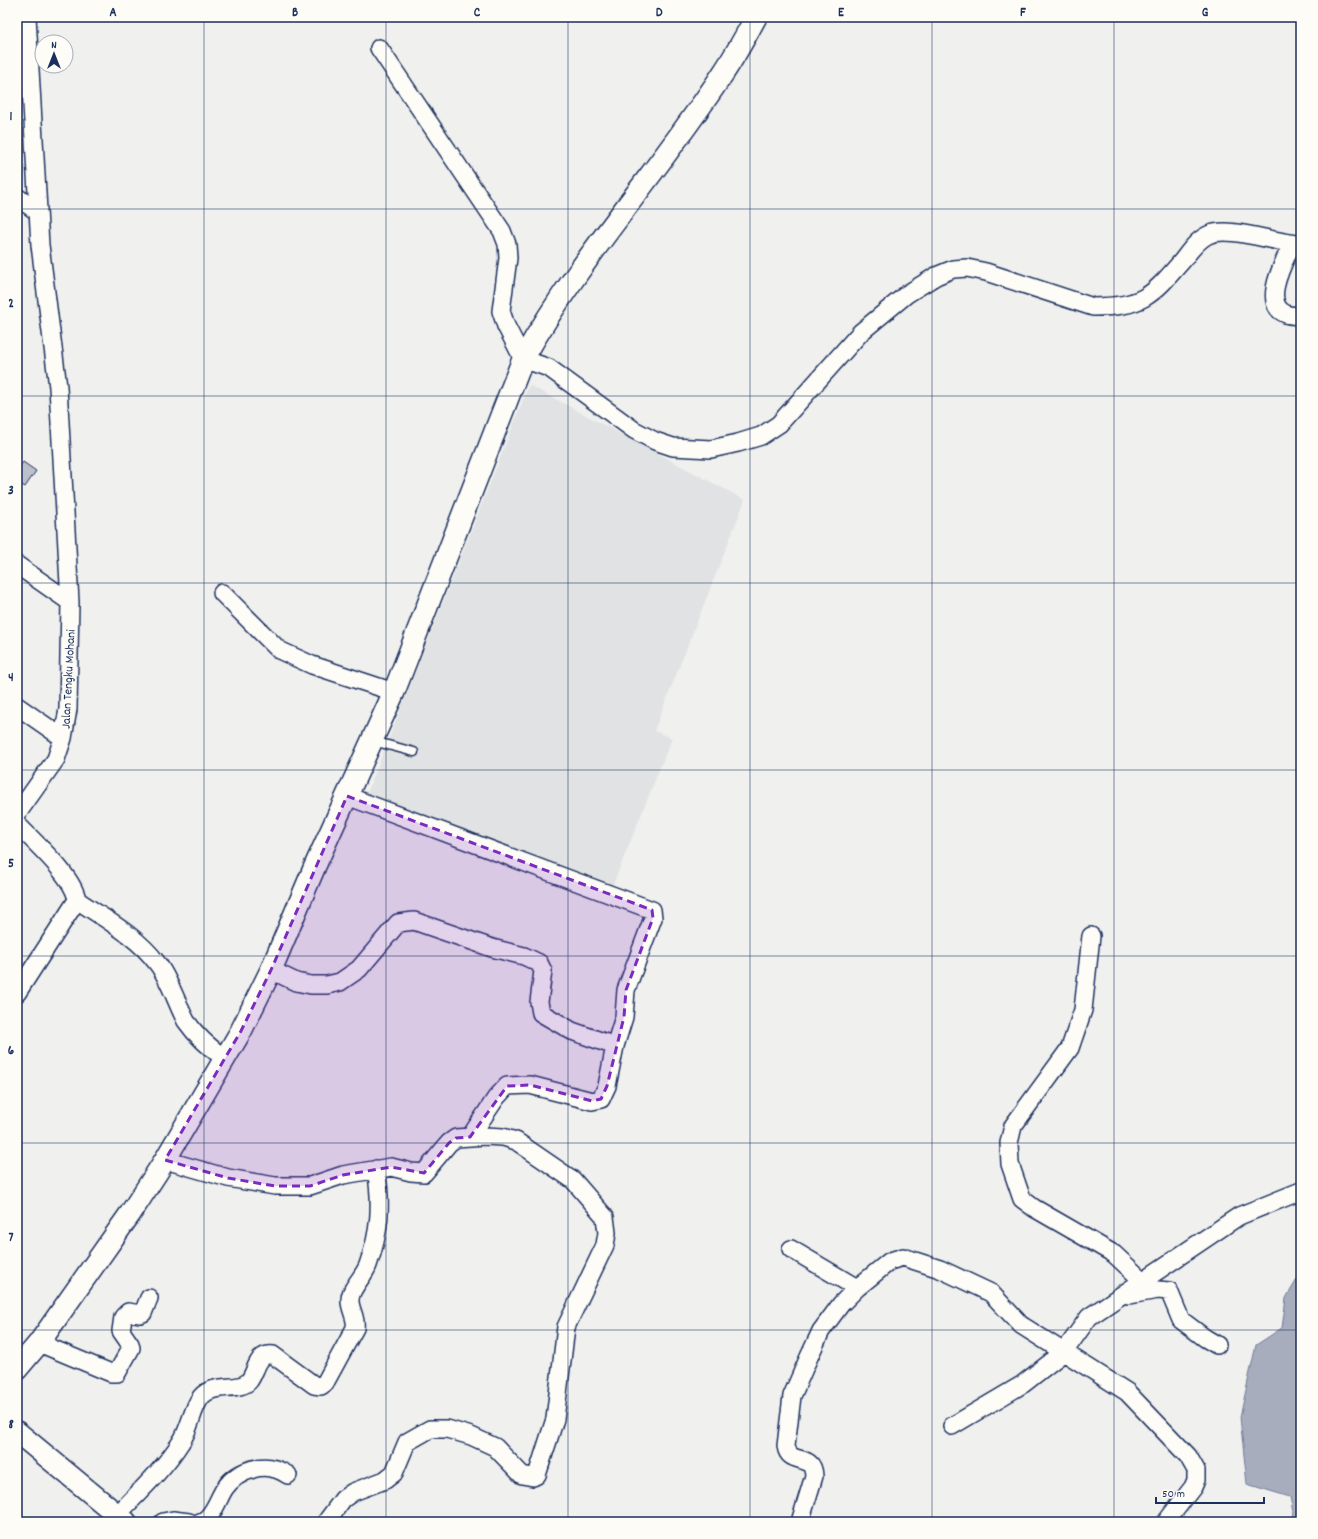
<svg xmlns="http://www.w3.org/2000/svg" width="1318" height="1539" font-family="Dekko,sans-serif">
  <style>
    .built { fill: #e0e2e3 }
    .water { fill: #a7adbd; stroke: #6f7b97 }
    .building { fill: #bbc0ca; stroke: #1b2f5e }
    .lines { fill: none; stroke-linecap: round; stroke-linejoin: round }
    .service-casing { stroke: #1b2f5e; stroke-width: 11 }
    .minor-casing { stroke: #1b2f5e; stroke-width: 20 }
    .tertiary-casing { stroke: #1b2f5e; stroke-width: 24 }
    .service { stroke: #fdfcf7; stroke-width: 8 }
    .minor { stroke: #fdfcf7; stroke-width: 17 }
    .tertiary { stroke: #fdfcf7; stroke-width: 21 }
    .marked { fill: #7b2cbf; fill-opacity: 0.2; stroke: #7b2cbf; stroke-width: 3; stroke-dasharray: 8 5; stroke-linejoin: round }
    .grid { fill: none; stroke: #1b2f5e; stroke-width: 1; stroke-opacity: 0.55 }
    .labels { text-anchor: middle; stroke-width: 3; stroke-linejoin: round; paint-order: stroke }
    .street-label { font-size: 13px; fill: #1b2f5e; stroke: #fdfcf7 }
    .neatline { fill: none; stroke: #1b2f5e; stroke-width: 1.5 }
    .grid-label { font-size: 13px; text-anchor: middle; font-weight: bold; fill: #1b2f5e }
  </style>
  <rect width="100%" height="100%" fill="#f0f0ee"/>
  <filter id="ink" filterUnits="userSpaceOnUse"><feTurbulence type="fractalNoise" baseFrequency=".025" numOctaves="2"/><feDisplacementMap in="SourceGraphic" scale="8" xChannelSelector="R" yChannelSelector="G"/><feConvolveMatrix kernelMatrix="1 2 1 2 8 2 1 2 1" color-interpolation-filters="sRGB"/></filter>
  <g filter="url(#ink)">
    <path class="built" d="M 529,385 L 745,500 L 654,731 L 672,738 L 610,892 L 366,796 Z"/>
    <path class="water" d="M 1301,1273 L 1301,1522 L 1295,1522 L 1290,1497 L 1247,1484 L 1240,1417 L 1256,1345 L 1282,1328 L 1286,1298 Z"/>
    <path class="building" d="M 23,462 L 36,471 L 25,487 L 17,482 L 17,470 Z"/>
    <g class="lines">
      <defs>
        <path id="service" d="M 373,741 L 414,752"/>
        <path id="minor" d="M 379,48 L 502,231 L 507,244 L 508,258 L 501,311 L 506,326 L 523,359 L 549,368 L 634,430 L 655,441 L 673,447 L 711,449 L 738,443 L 761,436 L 779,424 L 861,332 L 907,294 L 936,276 L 953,269 L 967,268 L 986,272 L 1093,307 C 1142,307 1151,297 1182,261 C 1189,252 1197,240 1208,235 C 1229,225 1277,244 1301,244
          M 17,197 L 38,212
          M 1292,244 C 1285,260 1260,304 1286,314 C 1290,316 1296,315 1301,316
          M 17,565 L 70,602
          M 222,593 L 279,650 L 312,665 L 394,692
          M 17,706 L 63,738
          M 347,796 L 652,910 L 653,918 L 626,990 L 624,1017 L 615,1046 L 607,1086 L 601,1099 L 592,1101 L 530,1085 L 507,1086 L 496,1098 L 470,1137
          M 17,814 L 56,759 L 63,738 L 68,709 L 70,602 L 58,387 L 40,245 L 27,17
          M 17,824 C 34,842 74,877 77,900 L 17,993
          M 77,900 C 105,919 137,936 157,963 C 169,978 177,1004 186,1021 C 197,1037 210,1047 225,1059
          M 1091,936 L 1083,1010 L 1070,1048 L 1013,1126 L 1009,1143 L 1010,1164 L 1022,1199 L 1034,1208 L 1114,1254 L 1144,1282
          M 271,970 L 296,982 L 311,985 L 327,985 L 340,982 L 359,969 L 398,923 L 414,921 L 492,948 L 524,956 L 539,963 L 543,971 L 539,1002 L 541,1013 L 572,1031 L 615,1046
          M 165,1160 L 228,1178 L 275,1186 L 310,1186 L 343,1175 L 391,1167 L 411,1172 L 424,1173 L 449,1143 L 456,1138 L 485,1136 L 503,1137 L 516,1141 L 573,1180 L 605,1217 L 607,1233 L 605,1245 L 566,1327 L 555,1419 L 537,1475 L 533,1477 L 522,1475 L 495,1447 L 471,1436 L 447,1429 L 430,1429 L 407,1442 L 394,1473 L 385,1480 L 353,1492 L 343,1499 L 326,1522
          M 791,1249 L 857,1288 L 890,1261 L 903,1257 L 940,1269 L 991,1293 L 1021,1325 L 1127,1392 L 1188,1456 L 1196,1470 L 1196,1480 L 1193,1487 L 1166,1522
          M 1129,1295 L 1158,1290 L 1169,1291 L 1181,1320 L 1205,1338 L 1217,1345
          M 39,1343 L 111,1373 L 117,1373 L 131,1348 L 130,1344 L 121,1331 L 123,1317 L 128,1312 L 140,1314 L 143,1313 L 149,1298
          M 952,1426 L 1023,1384 L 1064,1352 L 1089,1317 L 1239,1216 L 1301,1191
          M 117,1515 C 139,1492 164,1469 181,1442 C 190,1429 192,1409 201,1397 C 213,1382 240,1392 249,1381 C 257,1371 256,1353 273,1355 L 314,1385 L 321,1386 L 325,1383 L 355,1328 C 357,1318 350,1310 350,1301 C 349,1289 364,1277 368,1265 C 380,1232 382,1204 376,1169
          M 163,1522 L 173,1520 L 189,1522
          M 200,1522 C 213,1519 218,1498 225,1488 C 232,1478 242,1472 253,1469 C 266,1465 277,1468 288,1475
          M 800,1522 L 814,1476 C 813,1451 789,1467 786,1446 L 792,1396 L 809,1357 L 821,1331 L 841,1304 L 857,1288"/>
        <path id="tertiary" d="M 17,1369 L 39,1343 L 130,1214 L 165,1160 L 241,1031 L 271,970 L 315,866 L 394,692 L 523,359 C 580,257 660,170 724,72 C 736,54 746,35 756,17
          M 17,1432 L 126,1522"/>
      </defs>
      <use href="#service" class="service-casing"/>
      <use href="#minor" class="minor-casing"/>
      <use href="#tertiary" class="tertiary-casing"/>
      <use href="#service" class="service"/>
      <use href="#minor" class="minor"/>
      <use href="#tertiary" class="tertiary"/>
    </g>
  </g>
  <path class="marked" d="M 347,796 L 652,910 L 653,918 L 626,990 L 624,1017 L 607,1086 L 601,1099 L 592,1101 L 530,1085 L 507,1086 L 470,1137 L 456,1138 L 449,1143 L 424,1173 L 391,1167 L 343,1175 L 310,1186 L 275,1186 L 228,1178 L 165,1160 L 241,1031 L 271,970 Z"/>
  <path class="grid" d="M 204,17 L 204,1522M 386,17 L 386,1522M 568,17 L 568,1522M 750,17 L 750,1522M 932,17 L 932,1522M 1114,17 L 1114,1522M 17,209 L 1301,209M 17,396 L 1301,396M 17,583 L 1301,583M 17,770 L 1301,770M 17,956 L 1301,956M 17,1143 L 1301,1143M 17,1330 L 1301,1330"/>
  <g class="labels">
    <g class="street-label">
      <text transform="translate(67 679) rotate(-87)" y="5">Jalan Tengku Mohani</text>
    </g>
  </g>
  <rect width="1318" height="1539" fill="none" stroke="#fdfcf7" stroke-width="44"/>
  <g transform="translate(54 54)"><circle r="19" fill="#fdfcf7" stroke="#a3aaba"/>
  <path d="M0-3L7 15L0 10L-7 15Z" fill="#1b2f5e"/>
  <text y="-6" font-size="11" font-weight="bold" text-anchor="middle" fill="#1b2f5e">N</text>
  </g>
  <path d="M1156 1497v6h108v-6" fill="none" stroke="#1b2f5e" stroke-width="2"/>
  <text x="1162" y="1497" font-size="12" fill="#1b2f5e" stroke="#fdfcf7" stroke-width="3" paint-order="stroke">50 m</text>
  <rect x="22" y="22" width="1274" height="1495" class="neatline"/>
  <g class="grid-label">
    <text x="113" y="16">A</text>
    <text x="295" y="16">B</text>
    <text x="477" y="16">C</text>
    <text x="659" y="16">D</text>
    <text x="841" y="16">E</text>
    <text x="1023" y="16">F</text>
    <text x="1205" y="16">G</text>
    <text x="11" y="120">1</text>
    <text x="11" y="307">2</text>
    <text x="11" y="494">3</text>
    <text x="11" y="681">4</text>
    <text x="11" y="867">5</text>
    <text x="11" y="1054">6</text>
    <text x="11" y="1241">7</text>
    <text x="11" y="1428">8</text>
  </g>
</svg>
